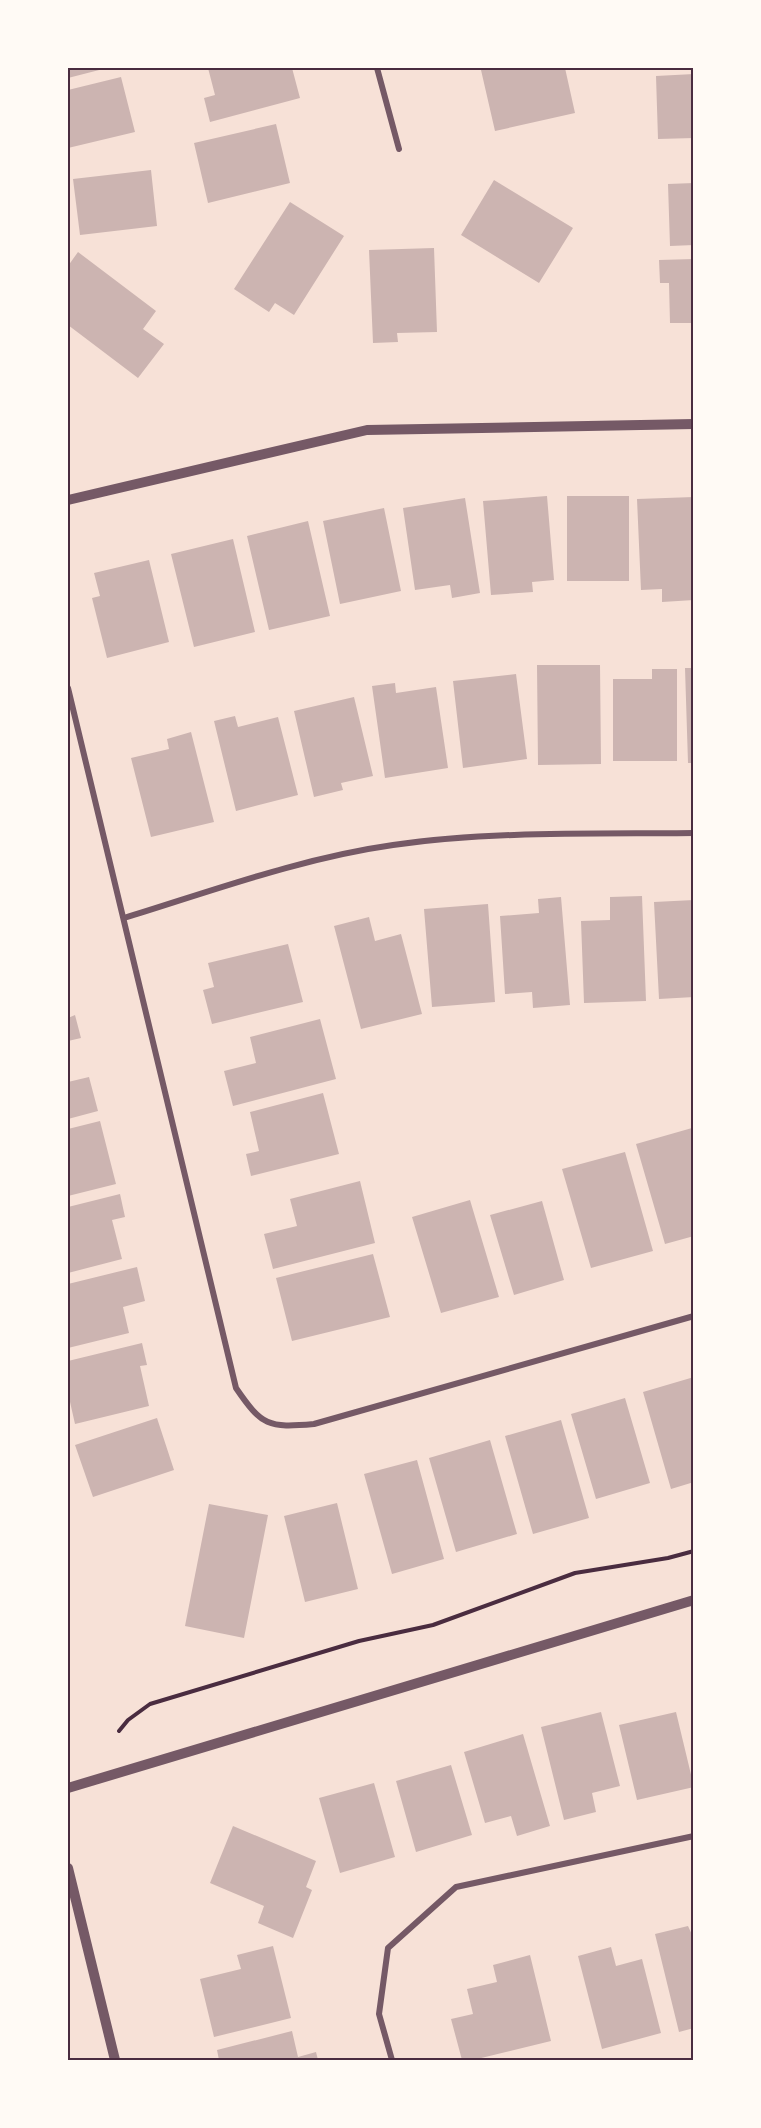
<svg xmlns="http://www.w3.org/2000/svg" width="761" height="2128" font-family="'Source Sans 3',sans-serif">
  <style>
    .building { fill: #ccb4b1 }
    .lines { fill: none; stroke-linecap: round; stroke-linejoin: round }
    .path { stroke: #4a2c40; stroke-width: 4 }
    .minor { stroke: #755966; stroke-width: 6 }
    .tertiary { stroke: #755966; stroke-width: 10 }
    .neatline { fill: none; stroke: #4a2c40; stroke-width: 2 }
  </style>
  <rect width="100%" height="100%" fill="#f7e1d7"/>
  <path class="building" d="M 68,68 L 107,68 L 68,78 Z
    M 208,68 L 292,68 L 300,98 L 210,122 L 204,98 L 215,95 Z
    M 494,68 L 565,68 L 575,113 L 495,131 L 481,70 Z
    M 694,74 L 694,138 L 658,139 L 656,76 Z
    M 121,77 L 135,132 L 68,148 L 68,90 Z
    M 276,124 L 290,183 L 208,203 L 194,143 Z
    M 151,170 L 157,226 L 80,235 L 73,179 Z
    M 494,180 L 573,228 L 539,283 L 461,235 Z
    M 694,183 L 694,245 L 670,246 L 668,184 Z
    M 290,202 L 344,236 L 294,315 L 275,303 L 269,312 L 234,289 Z
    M 434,248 L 437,332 L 397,333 L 398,342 L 373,343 L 369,250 Z
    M 78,252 L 156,311 L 143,329 L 164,344 L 138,378 L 68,325 L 68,266 Z
    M 694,259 L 694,323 L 670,323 L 669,283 L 660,283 L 659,260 Z
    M 547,496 L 554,580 L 532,582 L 533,592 L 491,595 L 483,501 Z
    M 567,496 L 629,496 L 629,581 L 567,581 Z
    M 694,497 L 694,600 L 662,602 L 662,589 L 641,590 L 637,499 Z
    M 465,498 L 480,593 L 452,598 L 450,585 L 415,590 L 403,508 Z
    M 384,508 L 401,591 L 340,604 L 323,521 Z
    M 308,521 L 330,616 L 269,630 L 247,536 Z
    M 233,539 L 255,632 L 194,647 L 171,554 Z
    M 149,560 L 169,642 L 107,658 L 92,598 L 100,596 L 94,573 Z
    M 537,665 L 600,665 L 601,764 L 538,765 Z
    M 685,668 L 694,668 L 694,763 L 688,763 Z
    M 652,669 L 677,669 L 677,761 L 613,761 L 613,679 L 652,679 Z
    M 516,674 L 527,759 L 463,768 L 453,681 Z
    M 395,683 L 396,693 L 436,687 L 448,768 L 385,778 L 372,686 Z
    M 354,697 L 373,776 L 341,783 L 343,790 L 314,797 L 294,711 Z
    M 235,716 L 238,727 L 278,717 L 298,795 L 236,811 L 214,721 Z
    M 191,732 L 214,822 L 151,837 L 131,758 L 169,749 L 167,739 Z
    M 642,896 L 646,1001 L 584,1003 L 581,921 L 610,920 L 610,897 Z
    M 561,897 L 570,1005 L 533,1008 L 532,992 L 505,994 L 500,916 L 539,913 L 538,899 Z
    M 694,900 L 694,997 L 659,999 L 654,902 Z
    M 488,904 L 495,1002 L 432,1007 L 424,909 Z
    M 369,917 L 375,941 L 401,934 L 422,1014 L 361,1029 L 334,926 Z
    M 288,944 L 303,1002 L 212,1024 L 203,990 L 214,987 L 208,963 Z
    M 75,1015 L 81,1038 L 68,1041 L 68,1018 Z
    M 320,1019 L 336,1079 L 233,1106 L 224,1071 L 256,1063 L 250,1037 Z
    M 89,1077 L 98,1111 L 68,1119 L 68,1082 Z
    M 323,1093 L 339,1154 L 251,1176 L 246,1154 L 259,1151 L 250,1112 Z
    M 100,1121 L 116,1184 L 68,1196 L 68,1129 Z
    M 692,1128 L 694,1236 L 665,1244 L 636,1144 Z
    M 625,1152 L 653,1251 L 591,1268 L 562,1169 Z
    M 360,1181 L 375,1243 L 273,1269 L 264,1234 L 297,1226 L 290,1199 Z
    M 120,1194 L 125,1217 L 112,1220 L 122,1259 L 68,1273 L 68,1207 Z
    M 470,1200 L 499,1297 L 441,1313 L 412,1217 Z
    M 542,1201 L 564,1280 L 514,1295 L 490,1215 Z
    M 373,1254 L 390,1317 L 292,1341 L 276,1278 Z
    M 137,1267 L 145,1301 L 123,1307 L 129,1333 L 68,1348 L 68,1284 Z
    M 142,1343 L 147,1365 L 140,1366 L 149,1406 L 75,1424 L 68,1393 L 68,1361 Z
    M 694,1377 L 694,1482 L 671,1489 L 643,1392 Z
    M 625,1398 L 650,1483 L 596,1499 L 571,1414 Z
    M 157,1418 L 174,1470 L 93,1497 L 75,1445 Z
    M 561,1420 L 589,1518 L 533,1534 L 505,1436 Z
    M 490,1440 L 517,1534 L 456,1552 L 429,1458 Z
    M 417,1460 L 444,1559 L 392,1574 L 364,1474 Z
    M 337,1503 L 358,1589 L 305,1602 L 284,1516 Z
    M 209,1504 L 268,1515 L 244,1638 L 185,1626 Z
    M 601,1712 L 620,1786 L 592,1793 L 596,1812 L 564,1820 L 541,1727 Z
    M 676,1712 L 694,1787 L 637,1800 L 619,1725 Z
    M 523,1734 L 550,1826 L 517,1836 L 511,1816 L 485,1823 L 464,1752 Z
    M 451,1765 L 472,1835 L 416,1852 L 396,1781 Z
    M 374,1783 L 395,1857 L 340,1873 L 319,1798 Z
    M 233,1826 L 316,1861 L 306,1887 L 312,1890 L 293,1938 L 258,1923 L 264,1906 L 210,1883 Z
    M 688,1926 L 694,1939 L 694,2028 L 679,2032 L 655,1934 Z
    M 273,1946 L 291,2018 L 214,2037 L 200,1979 L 241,1969 L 237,1955 Z
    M 611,1947 L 616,1966 L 642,1959 L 661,2033 L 602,2049 L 578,1956 Z
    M 530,1955 L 551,2041 L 473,2060 L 462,2060 L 451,2019 L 473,2014 L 467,1989 L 497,1982 L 493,1965 Z
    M 292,2031 L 298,2057 L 316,2052 L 318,2060 L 219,2060 L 217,2050 Z"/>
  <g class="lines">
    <path class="path" d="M 119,1731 L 128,1720 L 150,1704 L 359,1641 L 433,1625 L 575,1573 L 668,1558 L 694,1551"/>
    <path class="minor" d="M 377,68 L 399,149
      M 68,688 L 236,1388 C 262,1426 268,1428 314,1424 L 694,1316
      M 124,918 C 212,891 301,858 393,845 C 492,831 593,834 694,833
      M 392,2060 L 379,2014 L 388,1948 L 456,1887 L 694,1836"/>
    <path class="tertiary" d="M 68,500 L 367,430 L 694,424
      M 68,1788 L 694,1600
      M 68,1868 L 115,2060"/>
  </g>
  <rect width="761" height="2128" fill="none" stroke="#fffaf5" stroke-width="138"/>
  <rect x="69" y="69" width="623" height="1990" class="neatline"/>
</svg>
